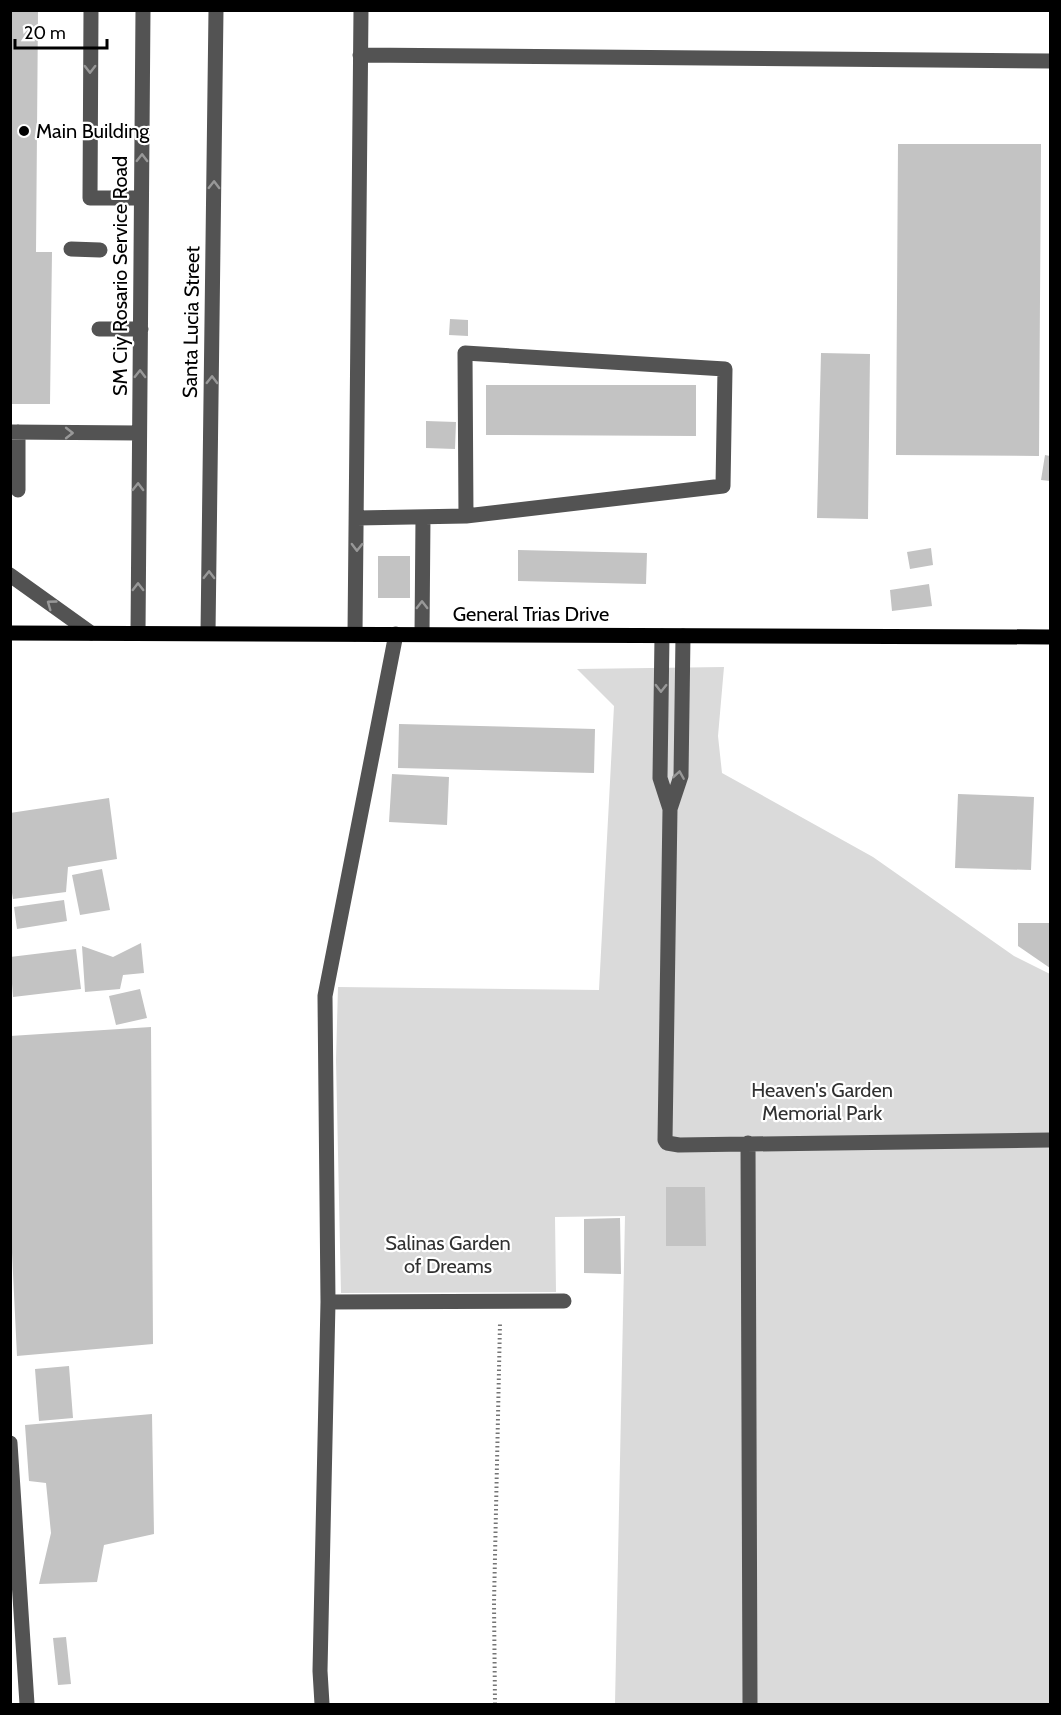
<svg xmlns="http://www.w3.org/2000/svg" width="1061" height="1715" font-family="Cabin,sans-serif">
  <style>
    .green { fill: #dadada }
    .building { fill: #c3c3c3 }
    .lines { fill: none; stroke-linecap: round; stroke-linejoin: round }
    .path { stroke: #757575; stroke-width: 4; stroke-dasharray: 1.5 3; stroke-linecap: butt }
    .minor { stroke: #535353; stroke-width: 15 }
    .major { stroke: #000; stroke-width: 15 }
    .oneway { stroke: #989898 }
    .poi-dot { fill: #000; stroke: #fff; stroke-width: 2 }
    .labels { text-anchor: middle; stroke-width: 4.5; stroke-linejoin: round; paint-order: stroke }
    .poi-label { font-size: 20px; fill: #000; stroke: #fff; text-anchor: start }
    .street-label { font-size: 20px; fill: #000; stroke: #fff }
    .park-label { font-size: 20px; fill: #313131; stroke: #fff }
  </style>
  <rect width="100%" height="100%" fill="#fff"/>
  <path class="green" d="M 724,667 L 718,736 L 722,773 L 873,857 L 1014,956 L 1050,974 L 1050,1704 L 615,1704 L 625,1216 L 555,1217 L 556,1292 L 341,1293 L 336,1060 L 338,987 L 599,990 L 614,706 L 577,669 Z"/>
  <path class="building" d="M 10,10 L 38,10 L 36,252 L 52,252 L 50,404 L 10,404 Z
    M 898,144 L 1041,144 L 1039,456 L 896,455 Z
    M 450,319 L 468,320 L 468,336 L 449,335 Z
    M 821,353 L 870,354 L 868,519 L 817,518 Z
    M 486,385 L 696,385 L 696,436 L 486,435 Z
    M 426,421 L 456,422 L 455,449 L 426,448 Z
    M 1045,455 L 1050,456 L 1050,481 L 1041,480 Z
    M 931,548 L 933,565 L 910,569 L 907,552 Z
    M 518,550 L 647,553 L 646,584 L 518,581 Z
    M 378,556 L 410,556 L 410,598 L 378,598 Z
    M 929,584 L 932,606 L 892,611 L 890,590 Z
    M 399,724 L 595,729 L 594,773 L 398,768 Z
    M 392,774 L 449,777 L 447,825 L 389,822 Z
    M 958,794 L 1034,797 L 1031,870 L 955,868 Z
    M 109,798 L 117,859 L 68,867 L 66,892 L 13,899 L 10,880 L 10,813 Z
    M 102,869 L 110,910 L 80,915 L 72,875 Z
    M 64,900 L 67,921 L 17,929 L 14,907 Z
    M 1018,923 L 1050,923 L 1050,968 L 1018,946 Z
    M 141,943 L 144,973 L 123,975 L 120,989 L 85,992 L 82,946 L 113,957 Z
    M 76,949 L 81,989 L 13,997 L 10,957 Z
    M 140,989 L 147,1018 L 116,1025 L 109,996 Z
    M 151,1027 L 153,1344 L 17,1356 L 10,1211 L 10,1036 Z
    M 666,1187 L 705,1187 L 706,1246 L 666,1246 Z
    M 620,1218 L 621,1274 L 584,1273 L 584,1219 Z
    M 69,1366 L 73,1418 L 39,1421 L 35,1369 Z
    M 152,1414 L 154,1534 L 104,1545 L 97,1582 L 39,1584 L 51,1533 L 46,1483 L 29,1481 L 25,1425 Z
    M 66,1637 L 71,1684 L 58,1685 L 53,1638 Z"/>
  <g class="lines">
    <path class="path" d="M 495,1704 L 494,1603 L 500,1323"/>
    <path class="minor" d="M 91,10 L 90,198 L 141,198
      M 360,55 L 1050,61
      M 71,249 L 100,250
      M 99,329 L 141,329
      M 10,432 L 139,433
      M 18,490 L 18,432
      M 357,518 L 466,516 L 723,486 L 725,369 L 465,353 L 466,516
      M 10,575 L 91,633
      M 138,633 L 143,10
      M 208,633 L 216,10
      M 355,634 L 361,10
      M 422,634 L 423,517
      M 662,636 L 660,778 L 670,809
      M 683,636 L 681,776 L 670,809 L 665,1140 L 667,1143 L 679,1145 L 1050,1140
      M 748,1143 L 750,1704
      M 328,1302 L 564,1301
      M 10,1443 L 27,1704
      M 322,1704 L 320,1671 L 328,1302 L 325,996 L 396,634"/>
    <path class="major" d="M 10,633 L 1050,637"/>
  </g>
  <defs><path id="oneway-chevron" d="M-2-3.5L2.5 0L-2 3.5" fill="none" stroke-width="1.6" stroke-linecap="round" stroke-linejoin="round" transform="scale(1.5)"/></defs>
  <g class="oneway">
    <use href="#oneway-chevron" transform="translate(90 69) rotate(90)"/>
    <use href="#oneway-chevron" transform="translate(142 158) rotate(-89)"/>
    <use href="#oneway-chevron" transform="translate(214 185) rotate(-89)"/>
    <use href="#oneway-chevron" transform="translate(140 374) rotate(-89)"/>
    <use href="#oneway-chevron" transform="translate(212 380) rotate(-89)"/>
    <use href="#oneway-chevron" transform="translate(69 433)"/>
    <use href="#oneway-chevron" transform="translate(138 487) rotate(-89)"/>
    <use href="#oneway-chevron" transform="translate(357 547) rotate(91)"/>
    <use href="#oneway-chevron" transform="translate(209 575) rotate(-89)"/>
    <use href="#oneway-chevron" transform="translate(138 587) rotate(-90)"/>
    <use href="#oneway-chevron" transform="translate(51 604) rotate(-144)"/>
    <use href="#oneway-chevron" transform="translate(422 605) rotate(-90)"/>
    <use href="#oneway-chevron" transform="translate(661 688) rotate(91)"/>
    <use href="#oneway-chevron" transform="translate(679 775) rotate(-81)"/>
  </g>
  <circle class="poi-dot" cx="24" cy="131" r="6"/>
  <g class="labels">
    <g class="poi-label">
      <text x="36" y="138">Main Building</text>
    </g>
    <g class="street-label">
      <text transform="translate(120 276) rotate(-90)" y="7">SM Ciy Rosario Service Road</text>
      <text transform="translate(191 322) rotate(-89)" y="7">Santa Lucia Street</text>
      <text x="531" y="621">General Trias Drive</text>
    </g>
    <g class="park-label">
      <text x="822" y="1097">Heaven's Garden<tspan x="822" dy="23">Memorial Park</tspan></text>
      <text x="448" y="1250">Salinas Garden<tspan x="448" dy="23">of Dreams</tspan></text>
    </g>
  </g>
  <rect width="1061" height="1715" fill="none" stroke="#000000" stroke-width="24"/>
  <path d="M15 39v9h92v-9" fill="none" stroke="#000000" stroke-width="3"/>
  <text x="24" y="39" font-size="18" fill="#000000" stroke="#ffffff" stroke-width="4.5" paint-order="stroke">20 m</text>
</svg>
